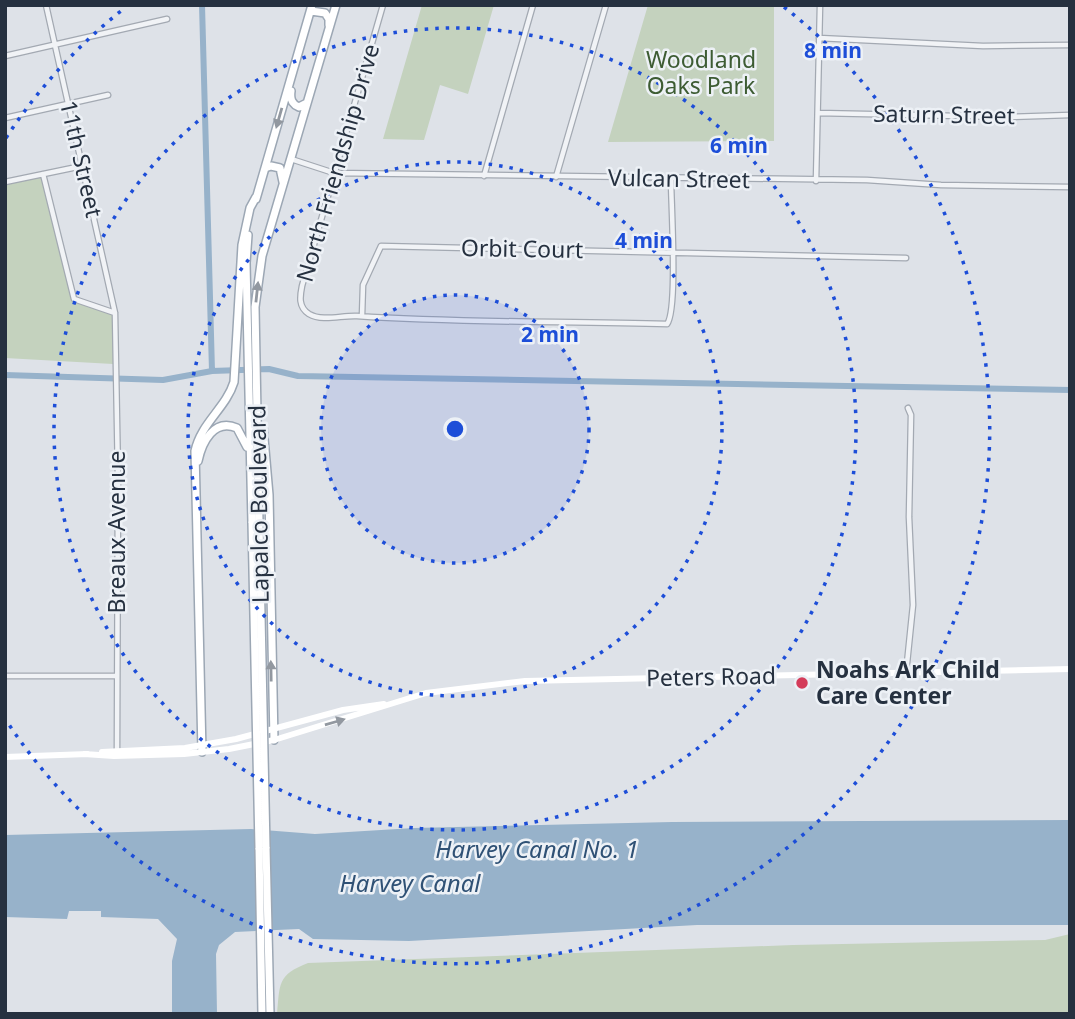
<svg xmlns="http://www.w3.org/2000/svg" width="1075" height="1019" font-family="'Noto Sans',sans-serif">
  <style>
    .green { fill: #c4d2be }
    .water { fill: #97b2ca }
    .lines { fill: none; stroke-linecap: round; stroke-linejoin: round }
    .canal { stroke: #97b2ca; stroke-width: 6 }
    .street-casing { stroke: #a3a9b2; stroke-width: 7 }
    .primary-casing { stroke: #9ca7b4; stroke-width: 10 }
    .street { stroke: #f1f3f6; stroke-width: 4.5 }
    .secondary { stroke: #fff; stroke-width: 6 }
    .primary { stroke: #fff; stroke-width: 7 }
    .primary-bridge-casing { stroke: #9ca7b4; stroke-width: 10; stroke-linecap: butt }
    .primary-bridge { stroke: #fff; stroke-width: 7 }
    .oneway { fill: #9298a0 }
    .ring { fill: none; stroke: #1d4ed8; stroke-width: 3.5; stroke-dasharray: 3.5 7 }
    .poi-dot { fill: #d43c5a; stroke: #edf1f6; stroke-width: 2.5 }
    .labels { text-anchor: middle; stroke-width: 5; stroke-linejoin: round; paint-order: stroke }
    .park-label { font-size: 23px; fill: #3d5c33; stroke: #edf1f6 }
    .street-label { font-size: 23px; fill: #263140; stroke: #edf1f6 }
    .poi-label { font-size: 23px; font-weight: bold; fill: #263140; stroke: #edf1f6; text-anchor: start }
    .water-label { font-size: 24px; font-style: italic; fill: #2f5175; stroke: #edf1f6 }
    .centre { fill: #1d4ed8; stroke: #edf1f6; stroke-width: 3.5 }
    .ring-label { font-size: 21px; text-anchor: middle; font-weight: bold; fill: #1d4ed8; stroke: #edf1f6; stroke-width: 5; stroke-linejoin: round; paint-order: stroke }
  </style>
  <rect width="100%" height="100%" fill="#dee2e8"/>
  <path class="green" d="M 422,5 L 494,5 L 468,94 L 440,85 L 424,140 L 383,139 Z
    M 648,5 L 774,5 L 774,141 L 608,142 Z
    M 43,174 L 74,299 L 115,313 L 113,364 L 5,358 L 5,182 Z
    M 1070,934 L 1070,1014 L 277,1014 C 280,984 277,975 308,963 L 793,945 L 1045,940 Z"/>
  <path class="water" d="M 1070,820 L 1070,925 L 697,925 L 409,941 L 313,939 L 299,929 L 235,932 L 219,945 L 216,954 L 217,1014 L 172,1014 L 172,961 L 177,939 L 158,919 L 101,917 L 101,911 L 69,911 L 67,919 L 5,917 L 5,835 L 251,829 L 315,834 L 414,828 L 672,822 Z"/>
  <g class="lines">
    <path class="canal" d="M 202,5 L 212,371
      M 5,375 L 163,380 L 212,371 L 269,369 L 298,376 L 1070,390"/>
    <defs>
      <path id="street" d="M 46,5 L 115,313 L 118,478 L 117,750
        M 383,5 L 302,286 C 300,296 298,307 309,314 C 323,322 342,315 357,316 C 460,323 563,321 667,324 C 678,310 671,203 671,179
        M 819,38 L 983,46 L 1070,45
        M 5,56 L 167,19
        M 818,113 L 1006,117 L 1070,115
        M 5,118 L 108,95
        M 291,159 L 334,173 L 867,180 L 941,185 L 1070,187
        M 43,174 L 74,299 L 115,313
        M 484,176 L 533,5
        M 556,177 L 606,5
        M 816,181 L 820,5
        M 5,182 L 82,166
        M 362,316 L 363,285 L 381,246 L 906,258
        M 906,673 L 913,605 L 909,517 L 911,415 L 908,408
        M 5,676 L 117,676"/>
      <path id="primary" d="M 311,11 L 325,13 L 329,19 L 329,25
        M 291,91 C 290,98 291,104 299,107 L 307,103
        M 265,168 L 271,166 L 280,168 L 283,182
        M 256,199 L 312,5
        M 248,235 L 246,263 L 252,523
        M 263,427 L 269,495 L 274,740
        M 198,461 C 202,442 214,418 237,428 L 247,447
        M 259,522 L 255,307 L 262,256 L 336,5
        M 202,752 L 195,451 C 201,423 226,408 234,382 L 242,245 L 250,208 L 256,197
        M 266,847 L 270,1014
        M 259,848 L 262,1014"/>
    </defs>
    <use href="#street" class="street-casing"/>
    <use href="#primary" class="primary-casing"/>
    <use href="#street" class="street"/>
    <path class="secondary" d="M 102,752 L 185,748 L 236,739 L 343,710 L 384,704
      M 84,754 L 114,756 L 184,754 L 229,749 L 274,740 L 426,693 L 525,681 L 1070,669
      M 5,757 L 88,754"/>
    <use href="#primary" class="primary"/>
    <defs>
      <path id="primary-bridge" d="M 259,522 L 266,847
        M 252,523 L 259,848"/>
    </defs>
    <use href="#primary-bridge" class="primary-bridge-casing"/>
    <use href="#primary-bridge" class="primary-bridge"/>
  </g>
  <defs><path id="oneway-solid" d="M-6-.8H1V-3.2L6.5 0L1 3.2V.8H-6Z" transform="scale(1.75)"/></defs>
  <g class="oneway">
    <use href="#oneway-solid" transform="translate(279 118) rotate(106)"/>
    <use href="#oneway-solid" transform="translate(257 292) rotate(-84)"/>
    <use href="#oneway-solid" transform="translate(271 671) rotate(-91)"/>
    <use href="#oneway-solid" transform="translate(335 722) rotate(-16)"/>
  </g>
  <circle cx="455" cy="429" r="134" fill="#1d4ed8" fill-opacity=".12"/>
  <g class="ring">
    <circle cx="455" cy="429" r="134"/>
    <circle cx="455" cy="429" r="267"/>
    <circle cx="455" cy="429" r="401"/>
    <path d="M6 138A535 535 0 0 1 126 7M784 7A535 535 0 1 1 6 720"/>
  </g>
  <circle class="poi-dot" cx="802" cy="683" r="7"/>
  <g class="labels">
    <g class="park-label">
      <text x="701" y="68">Woodland<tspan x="701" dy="26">Oaks Park</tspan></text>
    </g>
    <g class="street-label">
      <text transform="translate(944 115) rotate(1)" y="8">Saturn Street</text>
      <text transform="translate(81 159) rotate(77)" y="8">11th Street</text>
      <text transform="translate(338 163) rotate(-74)" y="8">North Friendship Drive</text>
      <text transform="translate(679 179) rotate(1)" y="8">Vulcan Street</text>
      <text transform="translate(522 249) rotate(1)" y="8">Orbit Court</text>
      <text transform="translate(259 504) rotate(-91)" y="8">Lapalco Boulevard</text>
      <text transform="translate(117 532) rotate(-90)" y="8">Breaux Avenue</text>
      <text transform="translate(711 677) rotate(-1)" y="8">Peters Road</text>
    </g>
    <g class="poi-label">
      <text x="816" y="678">Noahs Ark Child<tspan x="816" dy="26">Care Center</tspan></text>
    </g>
    <g class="water-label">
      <text x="537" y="858">Harvey Canal No. 1</text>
      <text x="410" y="892">Harvey Canal</text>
    </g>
  </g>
  <circle cx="455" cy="429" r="10" class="centre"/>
  <g class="ring-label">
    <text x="833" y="58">8 min</text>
    <text x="739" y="153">6 min</text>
    <text x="644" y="248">4 min</text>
    <text x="550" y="342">2 min</text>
  </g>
  <rect width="1075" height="1019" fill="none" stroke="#263140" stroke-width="14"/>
</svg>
